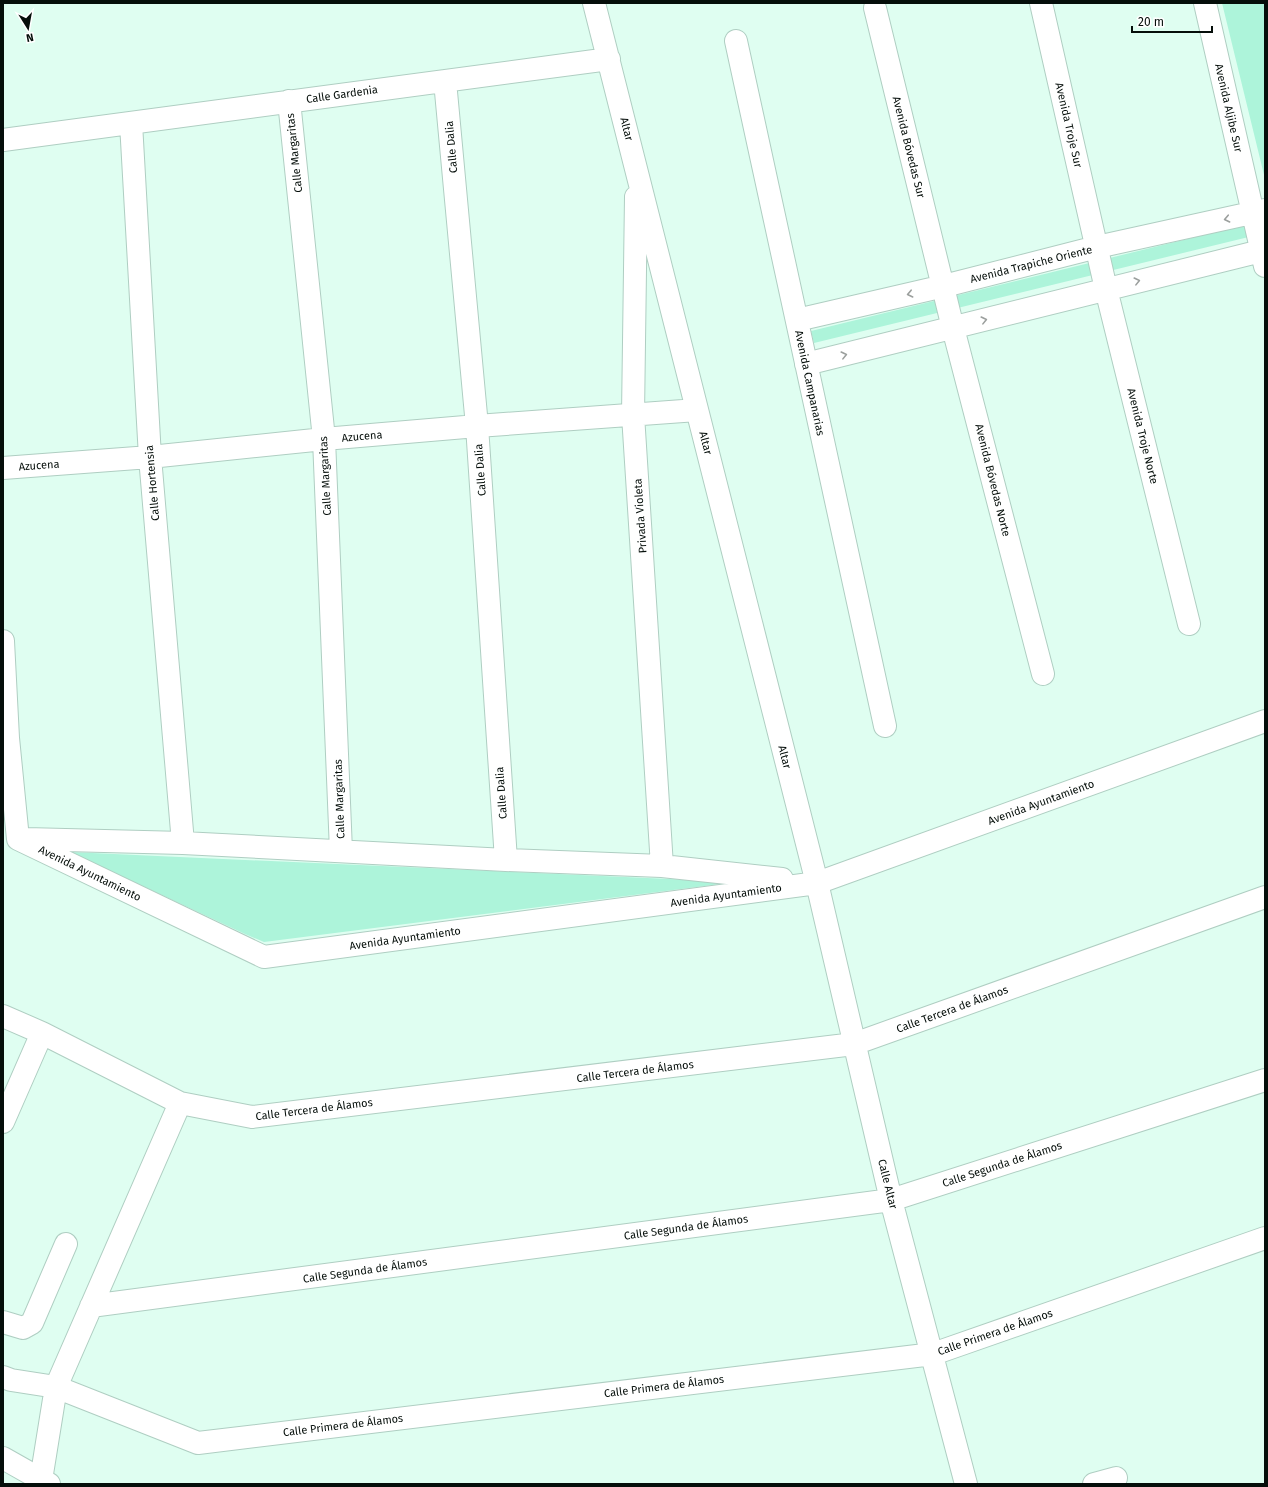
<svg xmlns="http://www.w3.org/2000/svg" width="1268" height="1487" font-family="'Fira Sans',sans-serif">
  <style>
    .green { fill: #adf4da }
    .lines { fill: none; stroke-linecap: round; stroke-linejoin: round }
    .minor-casing { stroke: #afcec2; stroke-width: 24 }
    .major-casing { stroke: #afcec2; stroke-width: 24 }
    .minor { stroke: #fff; stroke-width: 22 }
    .major { stroke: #fff; stroke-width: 22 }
    .oneway { stroke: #9b9f9d }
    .labels { text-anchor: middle; stroke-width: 4; stroke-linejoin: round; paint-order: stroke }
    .street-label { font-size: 11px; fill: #050e0a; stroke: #fff }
  </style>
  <rect width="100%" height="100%" fill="#dffef1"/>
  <path class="green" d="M 1222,3 L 1265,3 L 1265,179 Z
    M 1265,220 L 1265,233 L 814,343 L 811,331 Z
    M 70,852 L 736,882 L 264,942 L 245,934 Z"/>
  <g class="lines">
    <defs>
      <path id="minor" d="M 594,3 L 817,883 L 891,1200 L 966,1484
        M 1041,3 L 1106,289 L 1189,624
        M 1205,3 L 1265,266
        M 875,8 L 953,328 L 1043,674
        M 736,41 L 885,726
        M 445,81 L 477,426 L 506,860
        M 289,101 L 324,439 L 341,851
        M 131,123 L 150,457 L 183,843
        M 3,140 L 609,59
        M 636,197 L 633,415 L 662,866
        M 797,320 L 944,286 L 1097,247 L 1265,210
        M 806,364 L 1265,250
        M 3,468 L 150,457 L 324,439 L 477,426 L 697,410
        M 3,641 L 8,738 L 18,839 L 264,957 L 817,883 L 1265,721
        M 26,839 L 183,843 L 506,860 L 662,866 L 782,879
        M 3,1016 L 42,1033 L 180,1103 L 252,1117 L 854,1044 L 1265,897
        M 3,1122 L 42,1033
        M 91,1306 L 891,1200 L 1265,1080
        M 3,1322 L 23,1328 L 32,1323 L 66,1244
        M 3,1377 L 11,1380 L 56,1387 L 198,1443 L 933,1354 L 1265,1238
        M 41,1480 L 56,1387 L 180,1103
        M 1094,1484 L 1116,1478"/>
      <path id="major" d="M 3,1458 L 49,1484"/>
    </defs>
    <use href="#minor" class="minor-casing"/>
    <use href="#major" class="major-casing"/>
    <use href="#minor" class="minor"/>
    <use href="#major" class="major"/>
  </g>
  <defs><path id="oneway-chevron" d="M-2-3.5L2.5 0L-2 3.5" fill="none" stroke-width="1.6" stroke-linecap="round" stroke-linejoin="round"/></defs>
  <g class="oneway">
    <use href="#oneway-chevron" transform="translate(1227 219) rotate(168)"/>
    <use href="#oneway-chevron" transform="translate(1137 281) rotate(-14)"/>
    <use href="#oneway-chevron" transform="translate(910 294) rotate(167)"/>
    <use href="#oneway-chevron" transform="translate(984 320) rotate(-14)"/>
    <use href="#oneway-chevron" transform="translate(844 355) rotate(-14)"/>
  </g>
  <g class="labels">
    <g class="street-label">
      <text transform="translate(342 94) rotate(-8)" y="4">Calle Gardenia</text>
      <text transform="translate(1229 108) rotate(77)" y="4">Avenida Aljibe Sur</text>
      <text transform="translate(1069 125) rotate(77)" y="4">Avenida Troje Sur</text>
      <text transform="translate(627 129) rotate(76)" y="4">Altar</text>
      <text transform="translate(451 147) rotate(-95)" y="4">Calle Dalia</text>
      <text transform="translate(909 147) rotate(76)" y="4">Avenida Bóvedas Sur</text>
      <text transform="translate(294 153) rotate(-96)" y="4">Calle Margaritas</text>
      <text transform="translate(1031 264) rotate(-14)" y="4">Avenida Trapiche Oriente</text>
      <text transform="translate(810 383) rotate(78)" y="4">Avenida Campanarias</text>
      <text transform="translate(362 436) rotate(-5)" y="4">Azucena</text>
      <text transform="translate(1143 436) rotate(76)" y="4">Avenida Troje Norte</text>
      <text transform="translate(706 443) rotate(76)" y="4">Altar</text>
      <text transform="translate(39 465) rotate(-4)" y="4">Azucena</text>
      <text transform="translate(480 470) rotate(-94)" y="4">Calle Dalia</text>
      <text transform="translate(325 476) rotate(-93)" y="4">Calle Margaritas</text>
      <text transform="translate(993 480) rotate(76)" y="4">Avenida Bóvedas Norte</text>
      <text transform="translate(152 483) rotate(-95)" y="4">Calle Hortensia</text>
      <text transform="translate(640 516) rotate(-94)" y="4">Privada Violeta</text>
      <text transform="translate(785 757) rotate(76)" y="4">Altar</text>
      <text transform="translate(501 793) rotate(-94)" y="4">Calle Dalia</text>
      <text transform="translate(339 799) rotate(-92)" y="4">Calle Margaritas</text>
      <text transform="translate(1041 802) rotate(-20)" y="4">Avenida Ayuntamiento</text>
      <text transform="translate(90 873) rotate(26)" y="4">Avenida Ayuntamiento</text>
      <text transform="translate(726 895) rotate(-8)" y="4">Avenida Ayuntamiento</text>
      <text transform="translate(405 938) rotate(-8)" y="4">Avenida Ayuntamiento</text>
      <text transform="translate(952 1009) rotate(-20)" y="4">Calle Tercera de Álamos</text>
      <text transform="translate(635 1071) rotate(-7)" y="4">Calle Tercera de Álamos</text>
      <text transform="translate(314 1109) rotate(-7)" y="4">Calle Tercera de Álamos</text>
      <text transform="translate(1002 1164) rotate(-18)" y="4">Calle Segunda de Álamos</text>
      <text transform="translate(888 1184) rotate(76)" y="4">Calle Altar</text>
      <text transform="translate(686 1227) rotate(-8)" y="4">Calle Segunda de Álamos</text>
      <text transform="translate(365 1270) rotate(-8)" y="4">Calle Segunda de Álamos</text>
      <text transform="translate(995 1332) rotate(-19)" y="4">Calle Primera de Álamos</text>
      <text transform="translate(664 1386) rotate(-7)" y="4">Calle Primera de Álamos</text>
      <text transform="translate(343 1425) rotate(-7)" y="4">Calle Primera de Álamos</text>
    </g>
  </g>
  <rect width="1268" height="1487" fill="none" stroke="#050e0a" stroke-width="8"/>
  <g transform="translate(28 28) rotate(169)" stroke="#ffffff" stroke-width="3" paint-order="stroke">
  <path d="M0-3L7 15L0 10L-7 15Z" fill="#050e0a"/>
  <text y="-6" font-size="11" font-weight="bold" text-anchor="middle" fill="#050e0a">N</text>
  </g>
  <path d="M1132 26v6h80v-6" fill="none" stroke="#050e0a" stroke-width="2"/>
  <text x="1138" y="26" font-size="12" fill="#050e0a" stroke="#ffffff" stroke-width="3" paint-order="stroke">20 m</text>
</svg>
